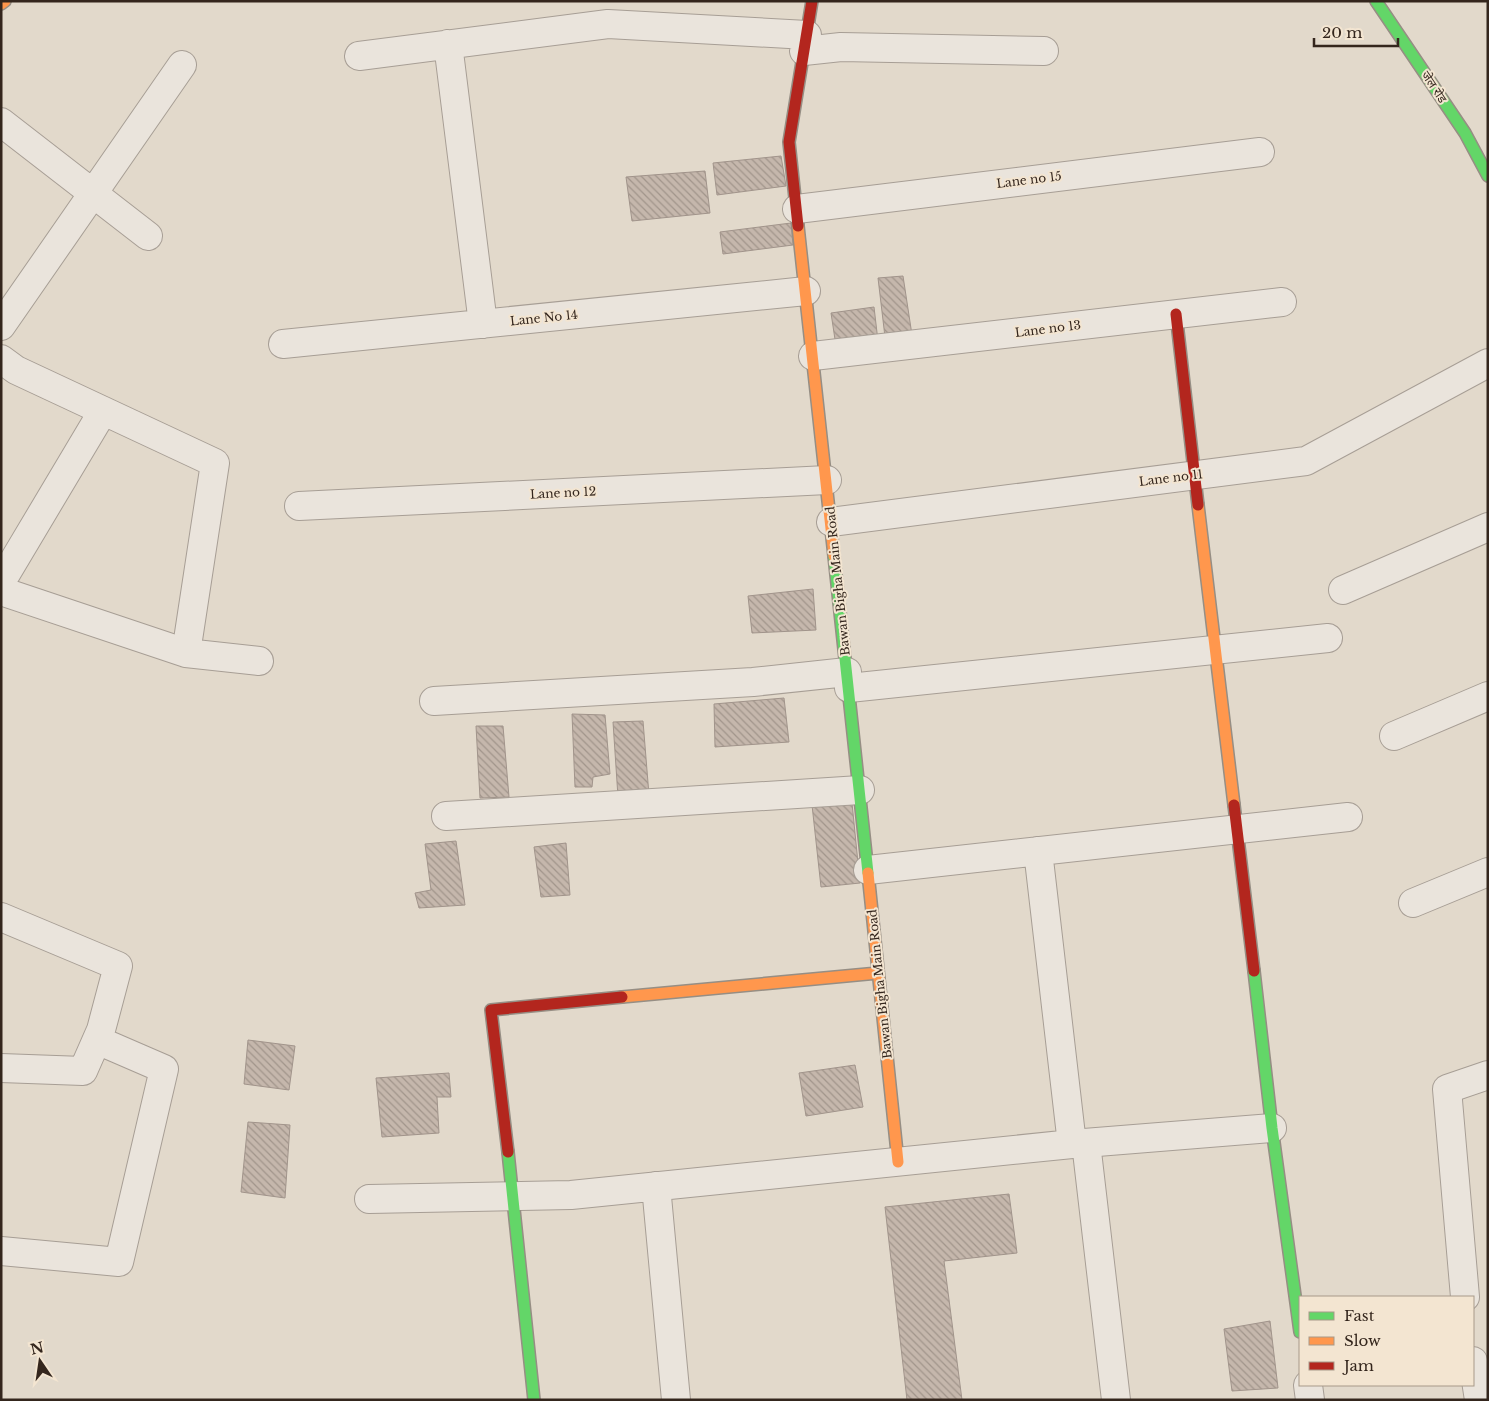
<svg xmlns="http://www.w3.org/2000/svg" width="1489" height="1401" font-family="'Libre Baskerville','Noto Sans Devanagari',serif">
  <style>
    .building { fill: url(#building-back-hatch); stroke: #a1948b }
    .lines { fill: none; stroke-linecap: round; stroke-linejoin: round }
    .street-casing { stroke: #a79e95; stroke-width: 30 }
    .fast-casing { stroke: #968e84; stroke-width: 14 }
    .slow-casing { stroke: #968e84; stroke-width: 14 }
    .jam-casing { stroke: #968e84; stroke-width: 14 }
    .street { stroke: #eae4dc; stroke-width: 28 }
    .fast { stroke: #63d668; stroke-width: 11 }
    .slow { stroke: #ff974d; stroke-width: 11 }
    .jam { stroke: #b3261e; stroke-width: 11 }
    .labels { text-anchor: middle; stroke-width: 4; stroke-linejoin: round; paint-order: stroke }
    .street-label { font-size: 12px; fill: #34261d; stroke: #f3e5d1 }
  </style>
  <defs>
    <pattern id="building-back-hatch" width="6" height="6" patternUnits="userSpaceOnUse" patternTransform="scale(1.25)"><rect width="6" height="6" fill="#c5b7ac"/><path d="M-1 5l2 2M0 0l6 6M5-1l2 2" fill="none" stroke="#a1958b"/></pattern>
  </defs>
  <rect width="100%" height="100%" fill="#e2d9cb"/>
  <path class="building" d="M 781,156 L 786,186 L 717,195 L 713,163 Z
    M 705,171 L 710,213 L 632,221 L 626,177 Z
    M 791,223 L 793,245 L 723,254 L 720,232 Z
    M 903,276 L 912,335 L 885,337 L 878,278 Z
    M 874,307 L 878,341 L 836,346 L 831,313 Z
    M 813,589 L 816,630 L 752,633 L 748,596 Z
    M 784,698 L 789,742 L 715,747 L 714,704 Z
    M 572,714 L 605,715 L 610,774 L 593,777 L 592,787 L 575,787 Z
    M 643,721 L 649,795 L 618,797 L 613,722 Z
    M 476,726 L 503,726 L 509,797 L 480,798 Z
    M 852,803 L 860,883 L 821,887 L 812,805 Z
    M 456,841 L 465,905 L 419,908 L 415,893 L 431,890 L 425,844 Z
    M 566,843 L 570,895 L 541,897 L 534,847 Z
    M 248,1040 L 295,1046 L 289,1090 L 244,1084 Z
    M 855,1065 L 863,1107 L 806,1116 L 799,1073 Z
    M 449,1073 L 451,1097 L 437,1097 L 439,1133 L 382,1137 L 376,1078 Z
    M 248,1122 L 290,1125 L 285,1198 L 241,1192 Z
    M 1009,1194 L 1017,1253 L 944,1261 L 962,1400 L 907,1400 L 885,1207 Z
    M 1270,1321 L 1278,1388 L 1232,1391 L 1224,1329 Z"/>
  <g class="lines">
    <defs>
      <path id="street" d="M 448,44 L 483,324
        M 804,51 L 841,47 L 1044,51
        M 359,56 L 608,24 L 807,35
        M 1,122 L 148,236
        M 797,209 L 1260,152
        M 1,326 L 182,65
        M 283,344 L 806,291
        M 813,356 L 1282,302
        M 1,359 L 16,370 L 215,463 L 186,653
        M 299,506 L 827,480
        M 831,522 L 1306,461 L 1488,363
        M 1,582 L 103,411
        M 1343,590 L 1488,527
        M 1,591 L 186,653 L 259,661
        M 849,688 L 1328,638
        M 434,701 L 753,682 L 847,672
        M 1394,736 L 1488,696
        M 446,816 L 860,790
        M 1038,851 L 1072,1144
        M 868,870 L 1348,817
        M 1413,903 L 1488,872
        M 1,917 L 118,966 L 101,1030 L 83,1071 L 1,1068
        M 1086,1143 L 1116,1400
        M 656,1186 L 676,1400
        M 369,1199 L 571,1195 L 1072,1144 L 1272,1128
        M 1,1251 L 119,1262 L 164,1069 L 97,1040
        M 1465,1297 L 1447,1089 L 1488,1075
        M 1473,1361 L 1479,1400
        M 1308,1385 L 1310,1400"/>
      <path id="fast" d="M 1376,1 L 1465,133 L 1488,176
        M 834,556 L 868,873
        M 1254,971 L 1272,1128 L 1300,1332
        M 508,1152 L 534,1400"/>
      <path id="slow" d="M 1,4 L 5,1
        M 798,226 L 834,556
        M 1198,505 L 1234,805
        M 868,873 L 898,1162
        M 622,997 L 878,973"/>
      <path id="jam" d="M 798,226 L 789,142 L 812,1
        M 1176,314 L 1198,505
        M 1234,805 L 1254,971
        M 508,1152 L 491,1010 L 622,997"/>
    </defs>
    <use href="#street" class="street-casing"/>
    <use href="#fast" class="fast-casing"/>
    <use href="#slow" class="slow-casing"/>
    <use href="#jam" class="jam-casing"/>
    <use href="#street" class="street"/>
    <use href="#fast" class="fast"/>
    <use href="#slow" class="slow"/>
    <use href="#jam" class="jam"/>
  </g>
  <g class="labels">
    <g class="street-label">
      <text transform="translate(1434 87) rotate(56)" y="4">जेल रोड</text>
      <text transform="translate(1029 180) rotate(-7)" y="4">Lane no 15</text>
      <text transform="translate(544 318) rotate(-6)" y="4">Lane No 14</text>
      <text transform="translate(1048 329) rotate(-7)" y="4">Lane no 13</text>
      <text transform="translate(1171 478) rotate(-7)" y="4">Lane no 11</text>
      <text transform="translate(563 493) rotate(-3)" y="4">Lane no 12</text>
      <text transform="translate(838 581) rotate(-96)" y="4">Bawan Bigha Main Road</text>
      <text transform="translate(880 984) rotate(-96)" y="4">Bawan Bigha Main Road</text>
    </g>
  </g>
  <rect width="1489" height="1401" fill="none" stroke="#34261d" stroke-width="5"/>
  <rect x="1299" y="1296" width="175" height="90" fill="#f3e5d1" stroke="#a79989"/>
  <rect x="1309" y="1312" width="25" height="8" fill="#63d668" stroke="#a79989"/>
  <text x="1344" y="1321" font-size="15" fill="#34261d">Fast</text>
  <rect x="1309" y="1337" width="25" height="8" fill="#ff974d" stroke="#a79989"/>
  <text x="1344" y="1346" font-size="15" fill="#34261d">Slow</text>
  <rect x="1309" y="1362" width="25" height="8" fill="#b3261e" stroke="#a79989"/>
  <text x="1344" y="1371" font-size="15" fill="#34261d">Jam</text>
  <g transform="translate(40 1361) rotate(347)" stroke="#f3e5d1" stroke-width="4" paint-order="stroke">
  <path d="M0-4L9 19L0 12L-9 19Z" fill="#34261d"/>
  <text y="-8" font-size="14" font-weight="bold" text-anchor="middle" fill="#34261d">N</text>
  </g>
  <path d="M1314 38v8h84v-8" fill="none" stroke="#34261d" stroke-width="2.5"/>
  <text x="1322" y="38" font-size="15" fill="#34261d" stroke="#f3e5d1" stroke-width="4" paint-order="stroke">20 m</text>
</svg>
